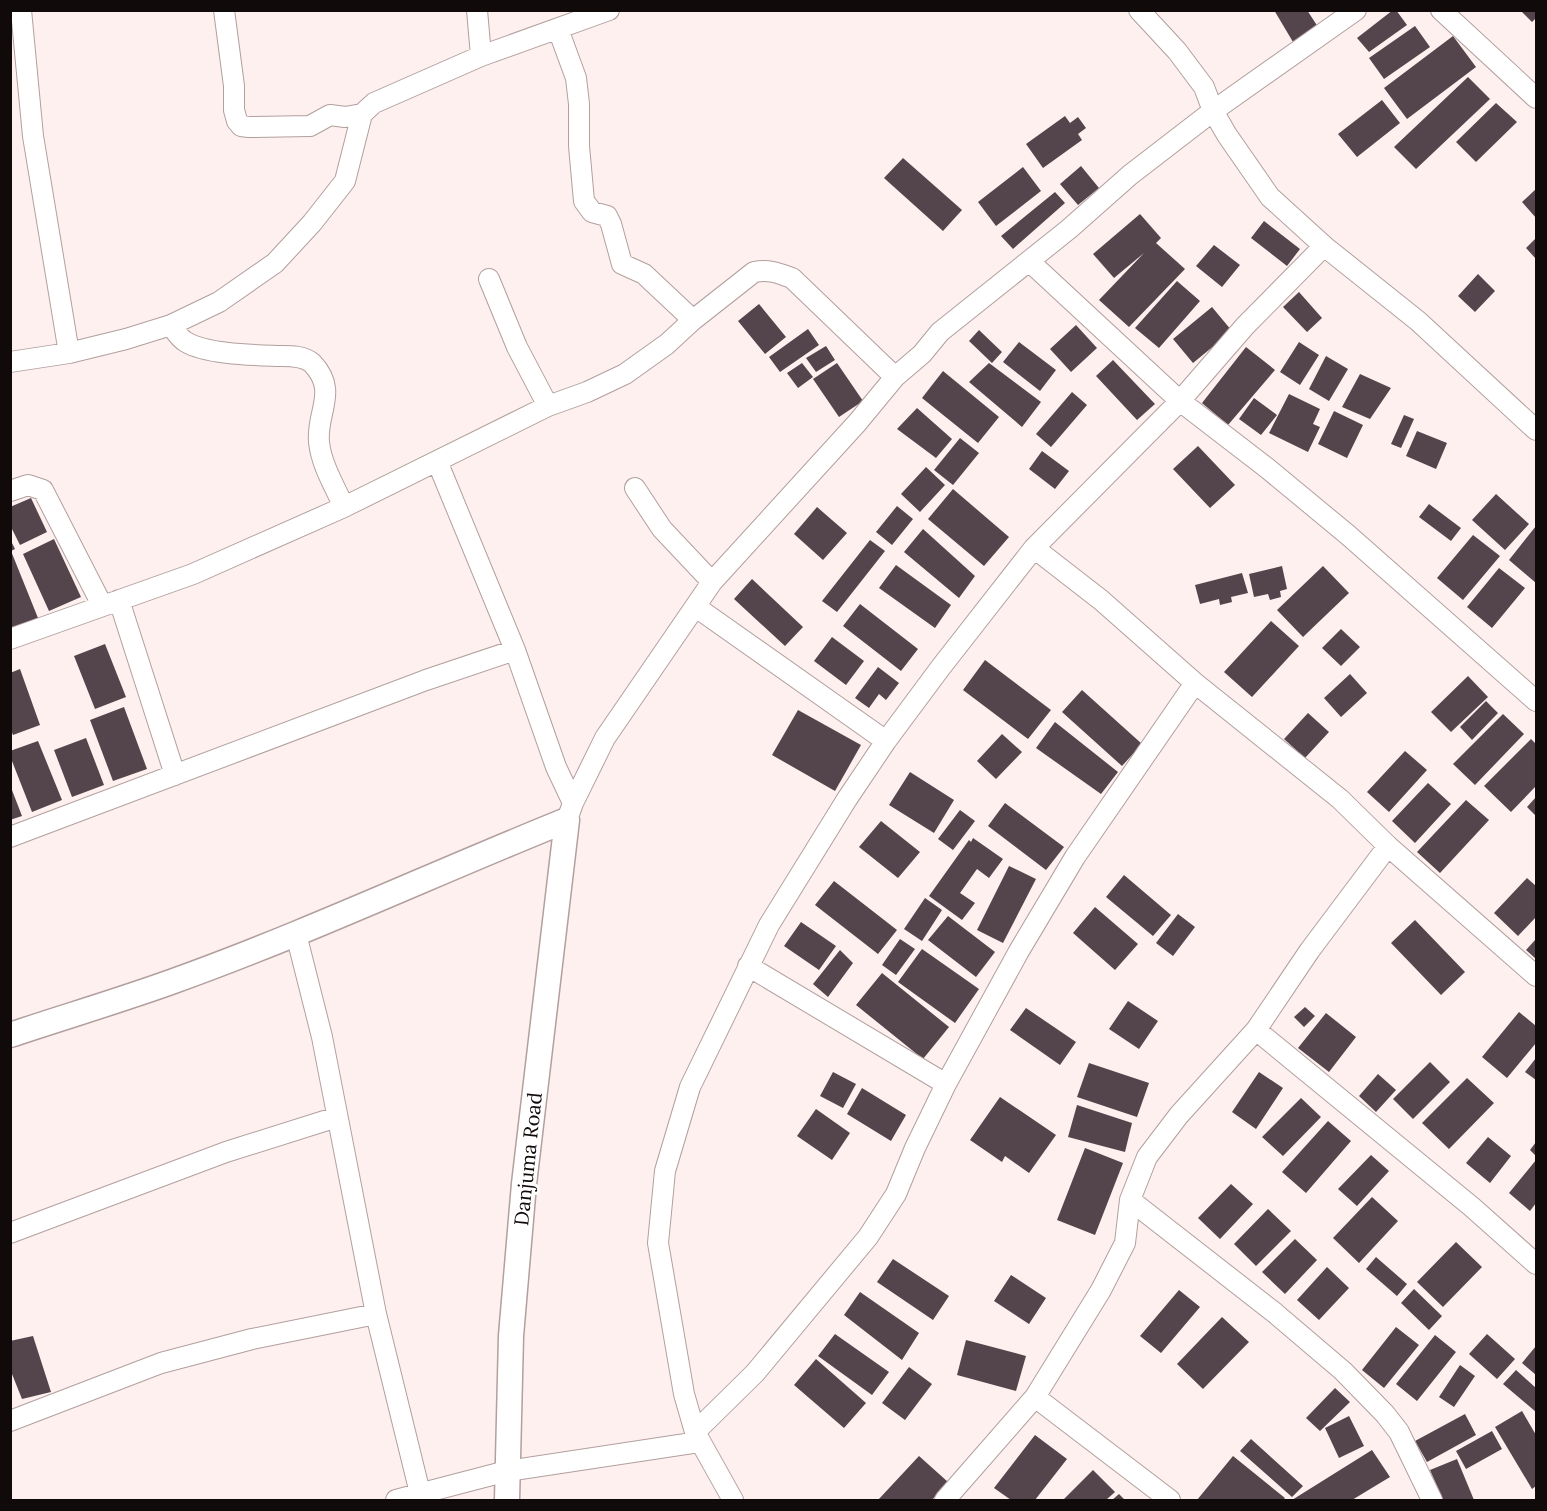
<svg xmlns="http://www.w3.org/2000/svg" width="1547" height="1511" font-family="Lora,serif">
  <style>
    .building { fill: #53454b }
    .lines { fill: none; stroke-linecap: round; stroke-linejoin: round }
    .minor-casing { stroke: #b29f9e; stroke-width: 22 }
    .tertiary-casing { stroke: #b29f9e; stroke-width: 27 }
    .minor { stroke: #fff; stroke-width: 20 }
    .tertiary { stroke: #fff; stroke-width: 24 }
    .labels { text-anchor: middle; stroke-width: 6; stroke-linejoin: round; paint-order: stroke }
    .street-label { font-size: 20px; fill: #100a0a; stroke: #fff }
  </style>
  <rect width="100%" height="100%" fill="#fdf0ef"/>
  <path class="building" d="M 1274,10 L 1307,10 L 1318,27 L 1293,42 Z
    M 1393,10 L 1396,10 L 1407,25 L 1369,52 L 1357,38 Z
    M 1520,10 L 1536,10 L 1536,18 L 1532,22 Z
    M 1415,26 L 1430,47 L 1384,79 L 1369,58 Z
    M 1453,36 L 1476,67 L 1407,119 L 1384,88 Z
    M 1468,77 L 1490,99 L 1416,169 L 1394,147 Z
    M 1382,100 L 1400,123 L 1357,157 L 1338,134 Z
    M 1496,103 L 1517,122 L 1476,162 L 1456,142 Z
    M 1065,116 L 1070,123 L 1078,117 L 1086,128 L 1078,134 L 1082,140 L 1043,168 L 1026,144 Z
    M 903,158 L 962,210 L 943,231 L 884,178 Z
    M 1081,166 L 1099,188 L 1078,205 L 1060,184 Z
    M 1023,167 L 1041,191 L 996,226 L 978,202 Z
    M 1536,189 L 1536,218 L 1522,202 Z
    M 1055,192 L 1065,203 L 1013,249 L 1001,236 Z
    M 1140,214 L 1161,238 L 1156,243 L 1185,269 L 1129,327 L 1099,300 L 1144,253 L 1114,278 L 1093,254 Z
    M 1264,221 L 1300,249 L 1287,266 L 1251,238 Z
    M 1536,238 L 1536,259 L 1526,248 Z
    M 1214,245 L 1240,265 L 1222,287 L 1196,266 Z
    M 1478,274 L 1495,291 L 1475,312 L 1458,296 Z
    M 1177,281 L 1200,301 L 1159,348 L 1135,328 Z
    M 1299,292 L 1322,318 L 1307,332 L 1283,307 Z
    M 759,304 L 786,337 L 765,354 L 738,321 Z
    M 1212,307 L 1232,331 L 1193,363 L 1173,339 Z
    M 1076,325 L 1097,348 L 1071,372 L 1050,349 Z
    M 808,329 L 819,345 L 780,372 L 769,357 Z
    M 979,330 L 1002,352 L 992,363 L 969,341 Z
    M 1019,342 L 1056,370 L 1040,391 L 1003,362 Z
    M 1299,342 L 1319,355 L 1300,385 L 1280,372 Z
    M 826,346 L 835,360 L 816,372 L 806,358 Z
    M 1246,347 L 1275,370 L 1228,425 L 1202,403 Z
    M 1326,356 L 1348,369 L 1329,401 L 1309,389 Z
    M 1113,360 L 1155,404 L 1137,420 L 1096,376 Z
    M 802,363 L 813,377 L 798,388 L 787,373 Z
    M 837,363 L 863,401 L 839,417 L 813,379 Z
    M 989,363 L 1041,402 L 1022,427 L 969,382 Z
    M 943,371 L 999,417 L 978,443 L 922,398 Z
    M 1360,374 L 1391,388 L 1370,419 L 1342,407 Z
    M 1072,392 L 1087,405 L 1051,447 L 1036,434 Z
    M 1289,394 L 1320,409 L 1313,424 L 1320,427 L 1308,452 L 1269,433 Z
    M 1254,398 L 1277,415 L 1261,435 L 1239,419 Z
    M 917,408 L 952,439 L 936,458 L 897,429 Z
    M 1334,411 L 1363,425 L 1347,458 L 1318,444 Z
    M 1404,415 L 1414,419 L 1401,448 L 1391,444 Z
    M 1417,431 L 1447,443 L 1436,469 L 1406,456 Z
    M 960,438 L 979,453 L 953,485 L 934,470 Z
    M 1198,446 L 1235,485 L 1210,508 L 1173,469 Z
    M 1042,451 L 1069,471 L 1055,489 L 1029,469 Z
    M 926,467 L 945,485 L 920,512 L 901,494 Z
    M 953,489 L 1009,537 L 984,566 L 928,519 Z
    M 1496,494 L 1529,524 L 1505,550 L 1472,520 Z
    M 31,498 L 47,532 L 20,545 L 10,525 L 10,507 Z
    M 1429,504 L 1461,528 L 1451,541 L 1419,517 Z
    M 897,506 L 913,519 L 892,545 L 876,532 Z
    M 817,507 L 847,533 L 823,560 L 794,534 Z
    M 1536,526 L 1536,583 L 1509,560 Z
    M 923,529 L 975,576 L 959,598 L 904,552 Z
    M 1473,535 L 1500,556 L 1463,600 L 1437,578 Z
    M 10,539 L 15,549 L 11,551 L 38,618 L 10,629 Z
    M 54,539 L 81,597 L 49,611 L 23,554 Z
    M 870,540 L 885,551 L 837,612 L 822,601 Z
    M 896,565 L 951,605 L 935,628 L 879,588 Z
    M 1282,566 L 1287,589 L 1280,591 L 1281,597 L 1270,600 L 1268,594 L 1254,597 L 1249,574 Z
    M 1323,566 L 1349,593 L 1303,637 L 1277,610 Z
    M 1499,568 L 1525,588 L 1492,628 L 1467,607 Z
    M 1242,573 L 1248,593 L 1231,597 L 1232,602 L 1220,605 L 1219,599 L 1200,604 L 1195,585 Z
    M 752,579 L 803,627 L 785,646 L 734,599 Z
    M 860,604 L 918,649 L 901,671 L 843,626 Z
    M 1271,621 L 1299,646 L 1252,697 L 1224,672 Z
    M 1341,629 L 1360,647 L 1341,666 L 1322,648 Z
    M 832,637 L 864,661 L 846,685 L 814,661 Z
    M 105,644 L 126,697 L 95,709 L 74,656 Z
    M 985,660 L 1051,710 L 1028,739 L 963,690 Z
    M 878,667 L 899,683 L 886,700 L 879,694 L 869,708 L 855,698 Z
    M 20,669 L 40,725 L 13,735 L 10,728 L 10,673 Z
    M 1350,674 L 1367,693 L 1341,717 L 1324,698 Z
    M 1468,676 L 1488,697 L 1451,732 L 1431,712 Z
    M 1082,690 L 1142,744 L 1122,766 L 1062,712 Z
    M 1486,701 L 1498,713 L 1472,740 L 1460,727 Z
    M 124,707 L 147,769 L 113,781 L 90,720 Z
    M 798,710 L 861,745 L 835,791 L 772,755 Z
    M 1308,713 L 1329,732 L 1305,758 L 1284,739 Z
    M 1503,714 L 1524,734 L 1475,785 L 1453,764 Z
    M 1055,722 L 1118,772 L 1101,794 L 1036,748 Z
    M 1002,734 L 1022,752 L 996,779 L 977,761 Z
    M 86,738 L 104,785 L 72,797 L 54,750 Z
    M 1531,739 L 1536,744 L 1536,786 L 1511,812 L 1484,786 Z
    M 38,741 L 62,800 L 32,812 L 10,756 L 10,751 Z
    M 1405,751 L 1427,770 L 1389,812 L 1367,792 Z
    M 910,772 L 954,800 L 934,833 L 889,805 Z
    M 1428,783 L 1451,804 L 1415,843 L 1392,821 Z
    M 10,785 L 22,816 L 10,820 Z
    M 1536,797 L 1536,816 L 1527,807 Z
    M 1466,800 L 1489,820 L 1440,873 L 1417,852 Z
    M 1005,803 L 1064,847 L 1046,870 L 988,826 Z
    M 960,810 L 975,821 L 953,850 L 938,839 Z
    M 881,821 L 920,852 L 898,878 L 859,847 Z
    M 973,838 L 1003,859 L 989,878 L 977,869 L 960,893 L 975,903 L 962,920 L 929,896 L 969,840 L 971,842 Z
    M 1009,866 L 1036,879 L 1003,943 L 977,930 Z
    M 1124,875 L 1171,915 L 1153,936 L 1106,897 Z
    M 1527,878 L 1536,886 L 1536,917 L 1518,936 L 1494,913 Z
    M 834,881 L 897,930 L 878,954 L 815,905 Z
    M 925,898 L 942,910 L 922,941 L 904,929 Z
    M 1095,907 L 1138,944 L 1115,970 L 1073,933 Z
    M 1178,914 L 1195,927 L 1173,956 L 1156,943 Z
    M 948,916 L 995,952 L 976,977 L 928,940 Z
    M 1415,920 L 1465,972 L 1441,995 L 1391,943 Z
    M 801,922 L 836,946 L 819,970 L 784,946 Z
    M 900,939 L 915,949 L 896,975 L 882,965 Z
    M 1536,939 L 1536,959 L 1526,950 Z
    M 922,949 L 979,989 L 955,1023 L 898,982 Z
    M 840,950 L 853,963 L 828,997 L 813,984 Z
    M 882,973 L 949,1027 L 923,1059 L 856,1005 Z
    M 1128,1001 L 1158,1021 L 1139,1049 L 1109,1029 Z
    M 1305,1007 L 1315,1016 L 1304,1027 L 1294,1017 Z
    M 1026,1008 L 1076,1042 L 1060,1065 L 1010,1030 Z
    M 1519,1012 L 1536,1026 L 1536,1043 L 1507,1078 L 1482,1057 Z
    M 1326,1013 L 1356,1037 L 1329,1072 L 1298,1048 Z
    M 1536,1058 L 1536,1080 L 1525,1072 Z
    M 1430,1062 L 1450,1082 L 1413,1119 L 1393,1099 Z
    M 1089,1063 L 1149,1083 L 1137,1117 L 1077,1097 Z
    M 833,1072 L 856,1084 L 843,1108 L 820,1096 Z
    M 1259,1072 L 1283,1088 L 1256,1129 L 1232,1112 Z
    M 1378,1074 L 1396,1090 L 1376,1112 L 1359,1096 Z
    M 1467,1078 L 1494,1103 L 1449,1149 L 1422,1123 Z
    M 862,1088 L 906,1115 L 891,1141 L 847,1114 Z
    M 1000,1097 L 1056,1135 L 1029,1173 L 1005,1156 L 1002,1162 L 970,1140 Z
    M 1301,1098 L 1321,1117 L 1283,1156 L 1262,1137 Z
    M 1077,1105 L 1132,1123 L 1125,1152 L 1068,1137 Z
    M 816,1109 L 850,1133 L 832,1160 L 797,1136 Z
    M 1328,1121 L 1351,1141 L 1306,1193 L 1282,1172 Z
    M 1488,1137 L 1511,1156 L 1490,1183 L 1466,1163 Z
    M 1536,1142 L 1536,1156 L 1530,1150 Z
    M 1085,1148 L 1123,1163 L 1095,1235 L 1057,1220 Z
    M 1371,1155 L 1389,1171 L 1357,1206 L 1338,1189 Z
    M 1536,1160 L 1536,1203 L 1530,1211 L 1509,1193 Z
    M 1231,1184 L 1253,1204 L 1220,1239 L 1198,1218 Z
    M 1372,1197 L 1398,1221 L 1359,1263 L 1333,1238 Z
    M 1268,1209 L 1291,1231 L 1256,1266 L 1234,1244 Z
    M 1295,1239 L 1317,1260 L 1285,1294 L 1262,1272 Z
    M 1456,1242 L 1482,1267 L 1443,1307 L 1417,1282 Z
    M 1376,1257 L 1407,1284 L 1397,1296 L 1366,1269 Z
    M 893,1259 L 949,1296 L 933,1320 L 877,1282 Z
    M 1327,1267 L 1349,1288 L 1319,1320 L 1297,1300 Z
    M 1011,1275 L 1046,1298 L 1029,1324 L 994,1301 Z
    M 1414,1289 L 1442,1316 L 1429,1330 L 1401,1303 Z
    M 1179,1290 L 1200,1307 L 1161,1353 L 1140,1336 Z
    M 860,1292 L 919,1333 L 902,1360 L 844,1315 Z
    M 1222,1317 L 1249,1342 L 1203,1389 L 1177,1364 Z
    M 1396,1327 L 1419,1345 L 1384,1388 L 1362,1370 Z
    M 835,1334 L 889,1372 L 872,1395 L 818,1356 Z
    M 1487,1334 L 1515,1359 L 1497,1379 L 1469,1354 Z
    M 1435,1335 L 1456,1352 L 1417,1401 L 1396,1384 Z
    M 33,1336 L 51,1392 L 22,1399 L 10,1369 L 10,1341 Z
    M 966,1340 L 1026,1356 L 1016,1391 L 957,1375 Z
    M 1536,1346 L 1536,1375 L 1522,1363 Z
    M 816,1359 L 866,1403 L 844,1428 L 794,1385 Z
    M 1460,1365 L 1475,1376 L 1454,1407 L 1439,1397 Z
    M 909,1367 L 932,1384 L 905,1420 L 882,1403 Z
    M 1516,1370 L 1536,1388 L 1536,1412 L 1503,1384 Z
    M 1335,1388 L 1350,1402 L 1320,1431 L 1306,1418 Z
    M 1522,1411 L 1536,1435 L 1536,1486 L 1532,1489 L 1495,1427 Z
    M 1465,1414 L 1476,1435 L 1427,1462 L 1415,1441 Z
    M 1349,1416 L 1364,1446 L 1339,1458 L 1325,1428 Z
    M 1492,1431 L 1502,1449 L 1466,1469 L 1456,1451 Z
    M 1035,1435 L 1067,1459 L 1035,1500 L 1011,1500 L 994,1488 Z
    M 1251,1439 L 1303,1486 L 1292,1497 L 1240,1451 Z
    M 1372,1450 L 1390,1477 L 1352,1500 L 1292,1500 Z
    M 919,1456 L 948,1482 L 932,1500 L 878,1500 Z
    M 1233,1456 L 1285,1498 L 1283,1500 L 1197,1500 Z
    M 1457,1459 L 1474,1500 L 1443,1500 L 1430,1470 Z
    M 1093,1470 L 1115,1492 L 1106,1500 L 1063,1500 Z
    M 1119,1494 L 1125,1500 L 1112,1500 Z"/>
  <g class="lines">
    <defs>
      <path id="minor" d="M 21,10 L 33,136 L 69,353
        M 224,10 L 234,86 L 234,110 L 237,121 L 241,126 L 249,127 L 310,126 L 330,115 L 345,117 L 362,114
        M 477,10 L 481,56
        M 1139,10 L 1177,51 L 1204,87 L 1213,111 L 1227,135 L 1270,197 L 1324,246 L 1418,321 L 1536,430
        M 1441,10 L 1536,98
        M 558,29 L 576,78 L 579,104 L 579,146 L 584,201 L 592,212 L 607,216 L 611,224 L 622,264 L 644,274 L 693,320
        M 1030,262 L 1180,401 L 1267,468 L 1348,535 L 1536,701
        M 489,279 L 517,347 L 548,406
        M 171,325 C 175,331 179,338 186,342 C 206,354 252,355 277,356 C 288,356 303,355 312,363 C 339,391 316,412 319,442 C 321,464 335,487 344,507
        M 10,362 L 69,353 L 126,339 L 171,325 L 219,302 L 275,263 L 312,223 L 345,181 L 362,114 L 374,103 L 481,56 L 609,10
        M 437,461 L 515,650 L 556,767 L 573,803
        M 635,488 L 662,529 L 712,582
        M 10,491 L 28,485 L 43,490 L 102,605
        M 1034,548 L 1101,600 L 1195,683 L 1340,799 L 1388,846 L 1536,976
        M 119,600 L 175,775
        M 696,607 L 886,741
        M 10,639 L 193,574 L 344,507 L 548,406 L 587,392 L 625,374 L 667,344 L 693,320 L 754,272 C 769,269 778,273 792,278 L 895,377
        M 567,820 L 573,803 L 605,738 L 712,582 L 857,423 L 895,377 L 922,354 L 940,332 L 1069,229 L 1130,175 L 1213,111 L 1356,10
        M 10,837 L 426,680 L 515,650
        M 296,934 L 322,1037 L 376,1314 L 420,1493
        M 748,966 L 946,1084
        M 1256,1030 L 1472,1207 L 1536,1264
        M 1130,1200 L 1275,1313 L 1343,1371 L 1385,1414 L 1399,1432 L 1432,1500
        M 10,1233 L 226,1152 L 337,1117
        M 1035,1397 L 1170,1500
        M 10,1421 L 161,1363 L 252,1339 L 376,1314
        M 695,1432 L 755,1373 L 868,1237 L 896,1194 L 915,1148 L 946,1084 L 1019,951 L 1075,857 L 1195,683
        M 396,1500 L 507,1471 L 699,1442
        M 733,1500 L 695,1432 L 684,1394 L 658,1243 L 665,1171 L 690,1087 L 769,925 L 847,799 L 886,741 L 941,667 L 1034,548 L 1180,401 L 1245,326 L 1324,246
        M 945,1500 L 1035,1397 L 1101,1290 L 1125,1243 L 1130,1200 L 1147,1157 L 1179,1115 L 1256,1030 L 1310,950 L 1388,846"/>
      <path id="tertiary" d="M 10,1035 C 64,1017 118,1001 171,982 C 305,934 435,873 567,820 L 524,1184 L 511,1336 L 507,1500"/>
    </defs>
    <use href="#minor" class="minor-casing"/>
    <use href="#tertiary" class="tertiary-casing"/>
    <use href="#minor" class="minor"/>
    <use href="#tertiary" class="tertiary"/>
  </g>
  <g class="labels">
    <g class="street-label">
      <text transform="translate(528 1159) rotate(-84)" y="7">Danjuma Road</text>
    </g>
  </g>
  <rect width="1547" height="1511" fill="none" stroke="#100a0a" stroke-width="24"/>
</svg>
